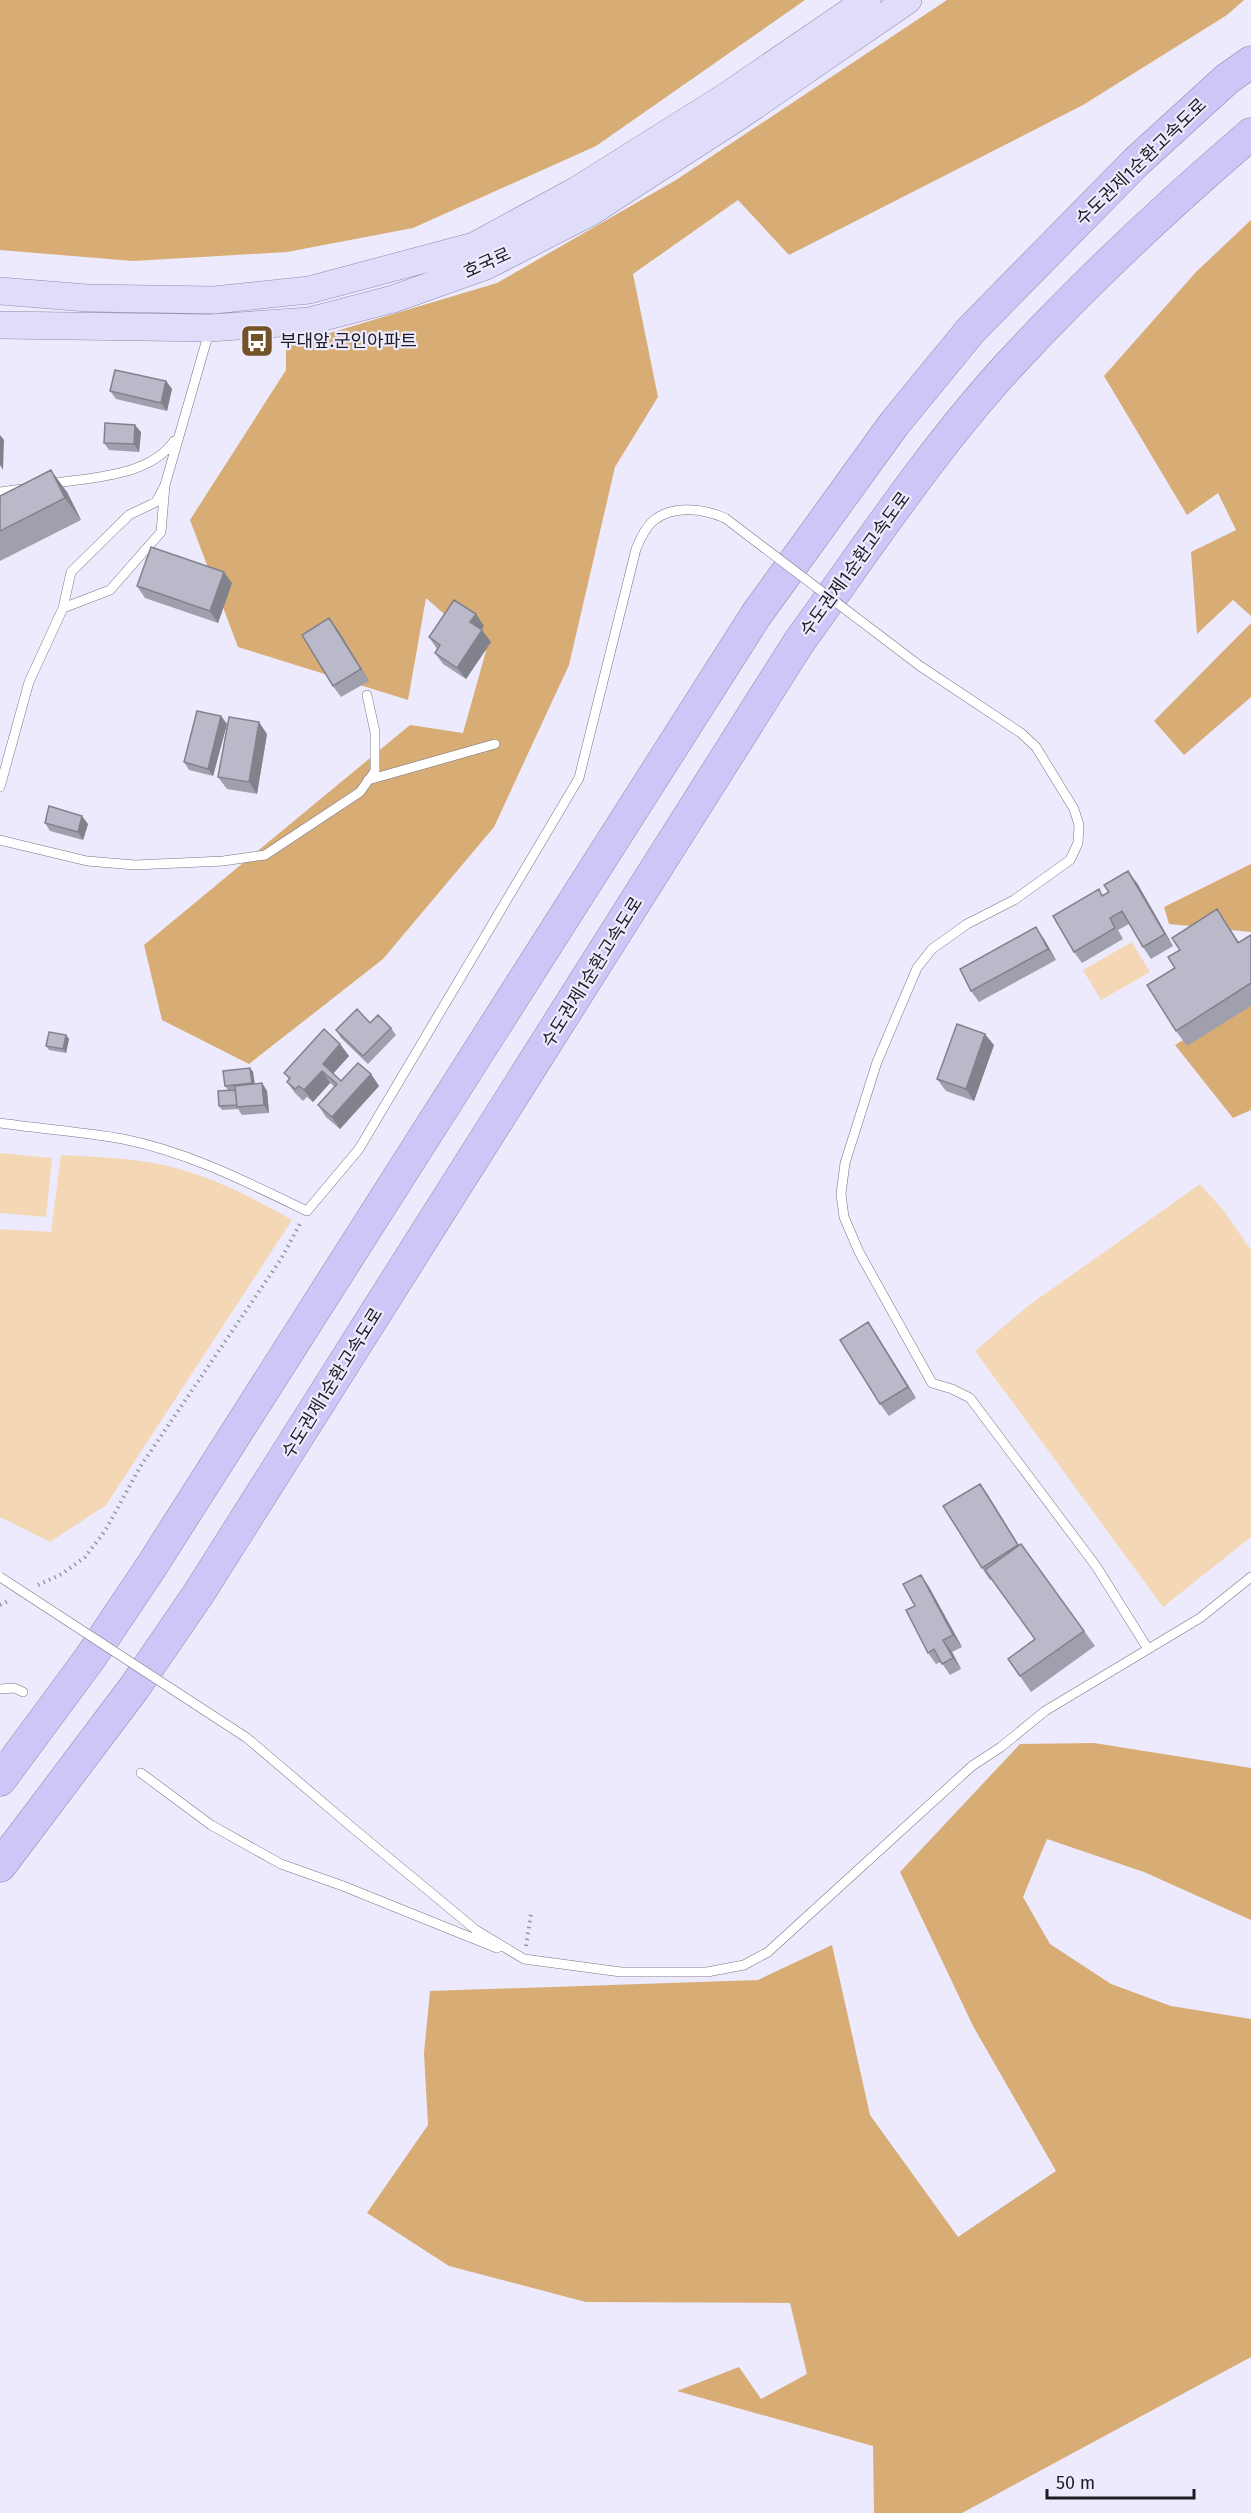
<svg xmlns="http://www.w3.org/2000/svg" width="1251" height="2513" font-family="'Fira Sans','Noto Sans KR',sans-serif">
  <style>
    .green { fill: #f4d8b5 }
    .forest { fill: #d8ac75 }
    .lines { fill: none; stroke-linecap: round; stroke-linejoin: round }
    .service-casing { stroke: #777585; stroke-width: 10 }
    .primary-casing { stroke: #8e8bac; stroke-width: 28 }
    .motorway-casing { stroke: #8e8bac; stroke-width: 33 }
    .path { stroke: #9796a3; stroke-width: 4; stroke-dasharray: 1.5 4.5; stroke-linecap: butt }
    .service { stroke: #fff; stroke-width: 9 }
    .primary { stroke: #e0ddfa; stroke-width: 27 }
    .motorway { stroke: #ccc7f7; stroke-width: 32 }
    .service-bridge-casing { stroke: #777585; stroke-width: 10; stroke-linecap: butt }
    .service-bridge { stroke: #fff; stroke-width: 9 }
    .wall { fill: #a09fae }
    .shaded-wall { fill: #82828d }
    .building { fill: #bab9ca; stroke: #82828d; stroke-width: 1.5 }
    .labels { text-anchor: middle; stroke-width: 4.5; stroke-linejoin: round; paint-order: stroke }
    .street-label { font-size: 18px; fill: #1c1c22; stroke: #eceafc }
    .poi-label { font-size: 18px; fill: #1c1c22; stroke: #eceafc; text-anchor: start }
  </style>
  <rect width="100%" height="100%" fill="#eceafc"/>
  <path class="green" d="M 1132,942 L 1150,972 L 1101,1000 L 1083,970 Z
    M 0,1153 L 52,1158 L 46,1217 L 0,1213 Z
    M 61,1155 C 100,1157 141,1158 179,1169 C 219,1180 257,1200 292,1220 L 106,1505 L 50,1542 L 0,1517 L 0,1229 L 51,1232 Z
    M 1200,1184 L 1223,1210 L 1251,1250 L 1251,1537 L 1163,1607 L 975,1351 L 1028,1306 Z"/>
  <path class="forest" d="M 0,0 L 805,0 L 596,146 L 413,228 L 287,252 L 133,261 L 0,250 Z
    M 947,0 L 1244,0 L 1227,15 L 1083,105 L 789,255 L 738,200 L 633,274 L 658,397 L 615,467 L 569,665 L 494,827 L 383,959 L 249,1064 L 162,1020 L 144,945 L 410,725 L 463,733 L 486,651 L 426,598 L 408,700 L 238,647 L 190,520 L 286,370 L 286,346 L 497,283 L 676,180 Z
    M 1251,220 L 1251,616 L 1233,600 L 1197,634 L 1191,552 L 1236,530 L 1218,493 L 1187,515 L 1104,376 L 1196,272 Z
    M 1251,623 L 1251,697 L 1184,755 L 1154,721 Z
    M 1251,864 L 1251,932 L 1169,924 L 1164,907 Z
    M 1251,999 L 1251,1110 L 1233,1118 L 1175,1045 Z
    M 1094,1743 L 1251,1768 L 1251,1920 L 1144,1872 L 1047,1839 L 1023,1897 L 1050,1944 L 1111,1984 L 1171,2006 L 1251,2019 L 1251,2357 L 962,2513 L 874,2513 L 873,2446 L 677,2391 L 739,2367 L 761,2399 L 807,2374 L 790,2303 L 586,2302 L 449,2266 L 367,2213 L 428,2125 L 424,2053 L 430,1991 L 758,1980 L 832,1945 L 870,2115 L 958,2237 L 1056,2171 L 973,2026 L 900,1872 L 1020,1744 Z"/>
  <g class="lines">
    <defs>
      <path id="service" d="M 50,484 C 91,477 149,477 174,441
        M 165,485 L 156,502 L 129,515 L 71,572 L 63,608 L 110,590 L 161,532 L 165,485 L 209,332
        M 0,492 L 22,489
        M 920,666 L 1021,733 L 1036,747 L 1074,809 L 1079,825 L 1078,843 L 1070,860 L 1014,900 L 967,924 L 932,949 L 917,968 L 877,1062 L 845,1163 L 841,1194 L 844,1217 L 859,1252 L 932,1383 L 952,1389 L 970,1398 L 1096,1566 L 1148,1649
        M 368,780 L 495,744
        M 0,787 L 29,682 L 63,608
        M 0,840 L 87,861 L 135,865 L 223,861 L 265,855 L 360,792 L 375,771 L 375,732 L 367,695
        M 0,1123 C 41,1129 83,1132 123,1139 C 188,1152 247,1182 307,1211 L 359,1149 L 579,778 L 636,549 C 640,539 645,528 653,521 C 673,504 704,509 725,518
        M 0,1689 L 14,1688 L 23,1692
        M 141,1773 L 211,1825 L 281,1864 L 343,1886 L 497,1948
        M 354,1829 L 476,1930 L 524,1959 L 621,1972 L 707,1972 L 744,1965 L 768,1952 L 972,1766 L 1001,1747 L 1045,1711 L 1200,1618 L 1251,1577"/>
      <path id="primary" d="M 0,291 L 87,298 L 214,300 L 309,290 L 474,246 L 577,190 L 725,97 L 867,0
        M 0,325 L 210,328 L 309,321 L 393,299 L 486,266 L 591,212 L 741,115 L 908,0"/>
      <path id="motorway" d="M 0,1780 L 90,1658 L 151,1567 L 756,615 L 894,424 L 971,330 L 1136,162 L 1227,79 L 1251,62
        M 0,1866 L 134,1688 L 199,1593 L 799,642 C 867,548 932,449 1011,363 C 1086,282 1167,206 1251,134"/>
    </defs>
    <use href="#service" class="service-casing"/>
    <use href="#primary" class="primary-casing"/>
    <use href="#motorway" class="motorway-casing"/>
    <path class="path" d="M 38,1585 L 62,1574 L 85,1557 L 105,1531 L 140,1467 L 281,1259 L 301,1222
      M 0,1605 L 10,1600
      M 526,1946 L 531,1914"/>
    <use href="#service" class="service"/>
    <use href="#primary" class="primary"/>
    <use href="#motorway" class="motorway"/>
    <defs>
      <path id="service-bridge" d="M 725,518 L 920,666
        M 0,1577 L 247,1738 L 354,1829"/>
    </defs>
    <use href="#service-bridge" class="service-bridge-casing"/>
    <use href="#service-bridge" class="service-bridge"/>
  </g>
  <path class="wall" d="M 166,381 L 172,389 L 167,411 L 116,399 L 110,391 Z
    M 141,432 L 139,452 L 109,450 L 104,443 Z
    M 67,492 L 81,520 L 0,561 L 0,496 Z
    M 232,583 L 218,623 L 145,598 L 137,586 Z
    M 484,626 L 481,630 L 491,642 L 466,679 L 443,664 L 435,653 L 437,649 L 429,637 Z
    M 338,630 L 369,681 L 341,697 L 333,686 Z
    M 221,716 L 227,724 L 213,776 L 189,770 L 184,762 Z
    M 267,734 L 257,794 L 227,789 L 218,777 Z
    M 45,823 L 88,824 L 83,840 L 50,831 Z
    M 1137,883 L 1173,946 L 1151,959 L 1143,947 L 1129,924 L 1118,930 L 1123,939 L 1082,963 L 1074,952 L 1099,889 L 1103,896 Z
    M 1217,909 L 1239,942 L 1251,935 L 1251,1006 L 1187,1046 L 1176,1031 L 1175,968 L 1180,950 Z
    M 1044,939 L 1056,960 L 979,1002 L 971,991 Z
    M 370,1023 L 391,1028 L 396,1035 L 368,1064 L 341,1038 L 336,1030 Z
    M 66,1035 L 69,1039 L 66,1053 L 49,1050 L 46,1046 Z
    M 340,1044 L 349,1056 L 333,1073 L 341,1081 L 371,1074 L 379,1086 L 340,1129 L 326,1117 L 318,1105 L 335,1087 L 330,1083 L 313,1102 L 307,1097 L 303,1101 L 295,1093 L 287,1082 L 289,1079 L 284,1073 Z
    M 994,1045 L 974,1101 L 946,1091 L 937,1079 Z
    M 250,1068 L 253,1072 L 255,1084 L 262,1083 L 267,1091 L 269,1113 L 242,1115 L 238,1109 L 222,1110 L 219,1106 L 235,1090 L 228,1090 L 225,1086 Z
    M 876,1334 L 916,1398 L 889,1416 L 880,1404 Z
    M 980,1484 L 1019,1546 L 1021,1544 L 1095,1646 L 1031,1692 L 1008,1659 L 1035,1639 L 992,1579 L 990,1580 L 982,1568 Z
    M 921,1575 L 929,1587 L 962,1647 L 952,1652 L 961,1669 L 950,1675 L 941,1662 L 936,1664 L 928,1653 L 915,1606 Z"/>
  <path class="shaded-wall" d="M 166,381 L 172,389 L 167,411 L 161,403 Z
    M 135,425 L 141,432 L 139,452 L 134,444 Z
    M 0,435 L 4,440 L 3,470 L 0,465 Z
    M 51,470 L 67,492 L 81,520 L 65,498 Z
    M 224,572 L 232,583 L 218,623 L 210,611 Z
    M 476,614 L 484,626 L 478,634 L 470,622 Z
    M 329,618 L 338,630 L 369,681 L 361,669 Z
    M 482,630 L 491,642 L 466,679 L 457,668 Z
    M 221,716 L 227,724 L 213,776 L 208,769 Z
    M 259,722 L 267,734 L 257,794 L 249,782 Z
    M 82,816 L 88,824 L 83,840 L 78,832 Z
    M 1128,871 L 1137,883 L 1173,946 L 1165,934 Z
    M 1036,927 L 1044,939 L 1056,960 L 1048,949 Z
    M 985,1034 L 994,1045 L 974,1101 L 966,1089 Z
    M 66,1035 L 69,1039 L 66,1053 L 63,1049 Z
    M 340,1044 L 349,1056 L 331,1076 L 323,1064 Z
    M 250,1068 L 253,1072 L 255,1087 L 252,1083 Z
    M 322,1071 L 330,1083 L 313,1102 L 304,1090 Z
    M 371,1074 L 379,1086 L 340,1129 L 332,1117 Z
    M 262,1083 L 267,1091 L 269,1113 L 264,1105 Z
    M 868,1322 L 876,1334 L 916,1398 L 908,1387 Z
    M 980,1484 L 988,1495 L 1026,1557 L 1018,1545 Z
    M 921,1575 L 929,1587 L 962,1647 L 953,1635 Z
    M 943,1640 L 952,1652 L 961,1669 L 953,1658 Z"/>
  <path class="building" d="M 115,370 L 166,381 L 161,403 L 110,391 Z
    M 105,423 L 135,425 L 134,444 L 104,443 Z
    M 51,470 L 65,498 L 0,531 L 0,496 Z
    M 151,547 L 224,572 L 210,611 L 137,586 Z
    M 454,600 L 476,614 L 470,622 L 482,630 L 457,668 L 435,653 L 440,645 L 429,637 Z
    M 329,618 L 361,669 L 333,686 L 302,635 Z
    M 197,711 L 221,716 L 208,769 L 184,762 Z
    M 229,717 L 259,722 L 249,782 L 218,777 Z
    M 49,806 L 82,816 L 78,832 L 45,823 Z
    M 1128,871 L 1165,934 L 1143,947 L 1122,911 L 1110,918 L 1115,928 L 1074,952 L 1053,916 L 1099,889 L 1102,896 L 1109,892 L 1104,885 Z
    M 1217,909 L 1238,943 L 1251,935 L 1251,983 L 1176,1031 L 1147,985 L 1175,968 L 1168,957 L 1180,950 L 1172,938 Z
    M 1036,927 L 1048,949 L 971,991 L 960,969 Z
    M 357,1009 L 370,1023 L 378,1015 L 391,1028 L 363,1056 L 336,1030 Z
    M 957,1024 L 985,1034 L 966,1089 L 937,1079 Z
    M 324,1029 L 340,1044 L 323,1064 L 341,1081 L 358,1063 L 371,1074 L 332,1117 L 318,1105 L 337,1084 L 322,1071 L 304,1090 L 299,1086 L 295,1089 L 287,1082 L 290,1078 L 284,1073 Z
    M 49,1032 L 66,1035 L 63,1049 L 46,1046 Z
    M 250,1068 L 252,1083 L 225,1086 L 223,1071 Z
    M 262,1083 L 264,1105 L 237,1107 L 235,1086 Z
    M 235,1090 L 237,1105 L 219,1106 L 218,1091 Z
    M 868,1322 L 908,1387 L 880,1404 L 840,1340 Z
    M 980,1484 L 1018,1545 L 982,1568 L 943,1506 Z
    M 1021,1544 L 1084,1631 L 1020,1676 L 1008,1659 L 1035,1639 L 985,1570 Z
    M 921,1575 L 953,1635 L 943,1640 L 953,1658 L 942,1664 L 934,1649 L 928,1653 L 906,1610 L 915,1606 L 903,1584 Z"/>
  <defs>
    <symbol id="bus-square" viewBox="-11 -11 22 22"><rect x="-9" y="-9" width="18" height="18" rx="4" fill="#725329" stroke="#eceafc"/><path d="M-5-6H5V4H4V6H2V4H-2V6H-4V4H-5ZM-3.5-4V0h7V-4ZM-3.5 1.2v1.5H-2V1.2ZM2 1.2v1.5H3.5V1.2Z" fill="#fff"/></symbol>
  </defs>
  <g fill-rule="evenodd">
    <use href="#bus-square" x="238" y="322" width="38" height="38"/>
  </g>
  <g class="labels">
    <g class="street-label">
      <text transform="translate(1141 162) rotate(-44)" y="6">수도권제1순환고속도로</text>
      <text transform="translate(487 263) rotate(-24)" y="6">호국로</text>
      <text transform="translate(855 564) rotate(-54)" y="6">수도권제1순환고속도로</text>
      <text transform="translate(592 972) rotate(-58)" y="6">수도권제1순환고속도로</text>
      <text transform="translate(332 1383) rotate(-58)" y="6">수도권제1순환고속도로</text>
    </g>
    <g class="poi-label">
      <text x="280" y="347">부대앞.군인아파트</text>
    </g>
  </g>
  <path d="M1047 2489v9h147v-9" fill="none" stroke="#1c1c22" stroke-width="3"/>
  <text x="1056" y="2489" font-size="18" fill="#1c1c22" stroke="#eceafc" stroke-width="4.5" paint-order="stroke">50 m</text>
</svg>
